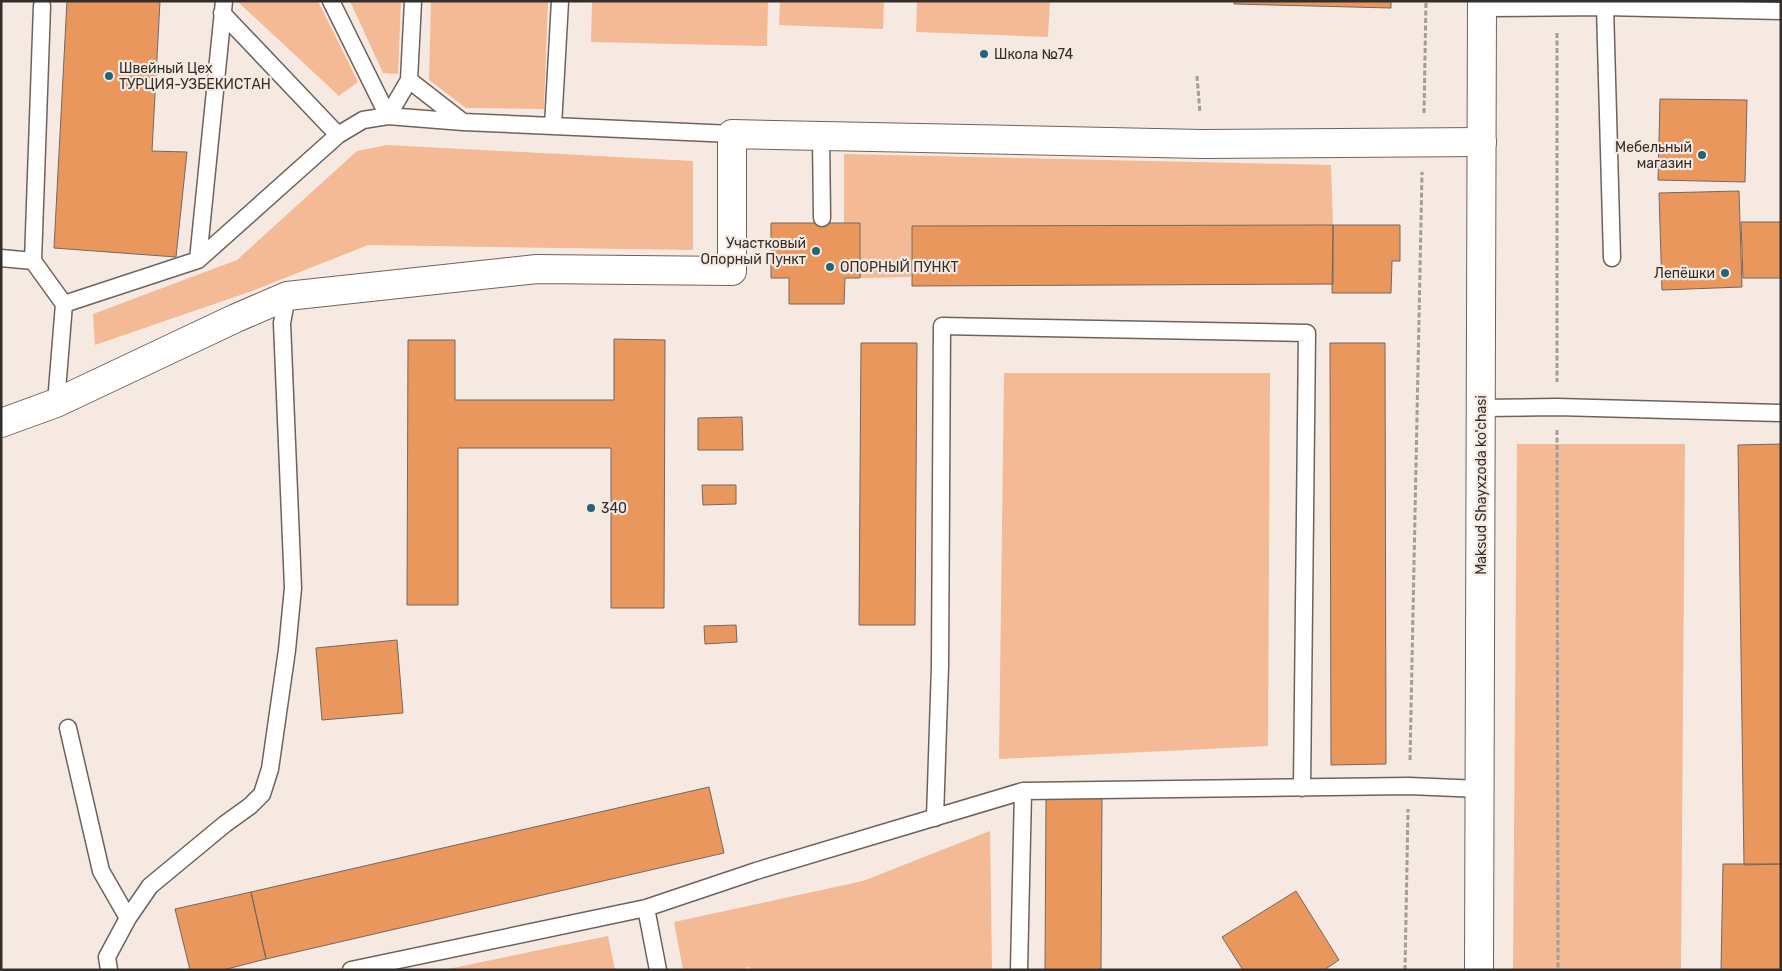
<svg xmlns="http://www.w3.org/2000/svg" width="1782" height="971" font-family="Rubik,sans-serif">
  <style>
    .green { fill: #f3ba95 }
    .building { fill: #ea975d; stroke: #736861 }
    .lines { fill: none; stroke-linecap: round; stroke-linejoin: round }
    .service-casing { stroke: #6e635c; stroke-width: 19 }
    .minor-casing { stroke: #6e635c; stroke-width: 30 }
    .tertiary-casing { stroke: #6e635c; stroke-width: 30 }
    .path { stroke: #a59c96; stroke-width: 3; stroke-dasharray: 5 2.5; stroke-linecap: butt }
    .service { stroke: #fff; stroke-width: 16 }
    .minor { stroke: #fff; stroke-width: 28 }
    .tertiary { stroke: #fff; stroke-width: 28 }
    .poi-dot { fill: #216676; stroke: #f6e9e1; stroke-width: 2 }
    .labels { text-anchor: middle; stroke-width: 4.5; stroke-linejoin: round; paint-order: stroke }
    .poi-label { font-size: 14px; fill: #322e2b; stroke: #f6e9e1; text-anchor: start }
    .street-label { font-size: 14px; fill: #322e2b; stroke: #f6e9e1 }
  </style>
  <rect width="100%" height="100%" fill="#f6e9e1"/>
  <path class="green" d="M 237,1 L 318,1 L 358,82 L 339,96 Z
    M 350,1 L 401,1 L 398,74 L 383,73 Z
    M 431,1 L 548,1 L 544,109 L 466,108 L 429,80 Z
    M 592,1 L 768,1 L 767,46 L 591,42 Z
    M 780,1 L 884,1 L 883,29 L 779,25 Z
    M 917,1 L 1050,1 L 1048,37 L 916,32 Z
    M 387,145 L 693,161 L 693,250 L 368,245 L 252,291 L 95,345 L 93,314 L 237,260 L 357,151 Z
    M 844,154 L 1331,165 L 1333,225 L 912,226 L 911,277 L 860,278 L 860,224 L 844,223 Z
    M 1004,373 L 1270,373 L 1268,746 L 999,759 Z
    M 1517,444 L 1685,444 L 1681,970 L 1513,970 Z
    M 990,831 L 992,970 L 751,970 L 750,967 L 738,970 L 683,970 L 674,922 L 863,881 Z
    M 608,936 L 615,970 L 443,970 Z"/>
  <path class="building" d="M 67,1 L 160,1 L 152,151 L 187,152 L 176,257 L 54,248 Z
    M 1234,1 L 1391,1 L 1391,8 L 1234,4 Z
    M 1660,99 L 1747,100 L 1745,182 L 1658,180 Z
    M 1739,191 L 1742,287 L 1662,290 L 1659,193 Z
    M 1741,222 L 1781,222 L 1781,278 L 1743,278 Z
    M 771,223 L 860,223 L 860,278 L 845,278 L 844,304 L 789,304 L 789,278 L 771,278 Z
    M 1333,225 L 1333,284 L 912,286 L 912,226 Z
    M 1333,225 L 1400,225 L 1400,261 L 1392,261 L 1391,293 L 1332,293 Z
    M 614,339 L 665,340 L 664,608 L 611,608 L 611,448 L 458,448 L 458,605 L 407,605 L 408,340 L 455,340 L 455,400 L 614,400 Z
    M 861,343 L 917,343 L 915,625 L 859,625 Z
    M 1330,343 L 1385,343 L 1386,764 L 1331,765 Z
    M 742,417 L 743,450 L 698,450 L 698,418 Z
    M 1781,444 L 1781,864 L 1744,865 L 1738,445 Z
    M 702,485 L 736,485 L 736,504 L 703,505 Z
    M 736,625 L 737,642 L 705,644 L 704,626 Z
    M 397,640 L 403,713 L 322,720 L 316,648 Z
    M 709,787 L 724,853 L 266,959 L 251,892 Z
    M 1046,798 L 1102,798 L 1101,970 L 1045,970 Z
    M 1723,864 L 1781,864 L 1781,970 L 1721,970 Z
    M 1296,891 L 1339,960 L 1324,970 L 1243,970 L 1222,937 Z
    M 251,892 L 266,959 L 223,970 L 190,970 L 175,909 Z"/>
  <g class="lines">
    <defs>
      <path id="service" d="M 331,1 L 388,116 L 463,122 L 732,134
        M 42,6 L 33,261 L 64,304
        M 1605,7 L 1612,258
        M 1482,8 L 1605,7 L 1781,11
        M 222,13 L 338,135 L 363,120 L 388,116 L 409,80 L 413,1
        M 409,80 L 463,122
        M 553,126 L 560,1
        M 821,137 L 822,218
        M 1,258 L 33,261
        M 198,260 L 224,1
        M 56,403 L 64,304 L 198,260 L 338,135
        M 1481,408 L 1557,407 L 1781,413
        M 68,728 L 101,871 L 128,918
        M 935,818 L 940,666 L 942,326 L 1307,333 L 1302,788
        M 646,908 L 658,970
        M 109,970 L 107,957 L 128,918 L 150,886 L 225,824 L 250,806 L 262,794 L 270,769 L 287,650 L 293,588 L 282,323 L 287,296
        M 351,970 L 646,908 L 756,871 L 1023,791 L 1409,786 L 1480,789
        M 1019,970 L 1023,791"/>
      <path id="minor" d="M 1,423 L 56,403 L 236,318 L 287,296 L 537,269 L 732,271 L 732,134 L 1202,144 L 1482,142"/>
      <path id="tertiary" d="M 1479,970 L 1482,1"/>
    </defs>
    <use href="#service" class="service-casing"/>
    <use href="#minor" class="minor-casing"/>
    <use href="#tertiary" class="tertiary-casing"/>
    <path class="path" d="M 1557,33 L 1557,382
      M 1197,76 L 1200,113
      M 1424,113 L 1426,1
      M 1557,430 L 1558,970
      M 1410,760 L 1422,172
      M 1405,970 L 1408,809"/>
    <use href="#service" class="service"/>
    <use href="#minor" class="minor"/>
    <use href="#tertiary" class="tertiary"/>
  </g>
  <g class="poi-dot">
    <circle cx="984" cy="54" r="5"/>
    <circle cx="109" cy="76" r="5"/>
    <circle cx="1702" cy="155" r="5"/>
    <circle cx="816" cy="251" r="5"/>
    <circle cx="830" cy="267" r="5"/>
    <circle cx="1725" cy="273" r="5"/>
    <circle cx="591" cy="508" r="5"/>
  </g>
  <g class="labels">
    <g class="poi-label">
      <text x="994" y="59">Школа №74</text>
      <text x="119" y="73">Швейный Цех<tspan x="119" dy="16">ТУРЦИЯ-УЗБЕКИСТАН</tspan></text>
      <text x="1692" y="152" text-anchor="end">Мебельный<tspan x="1692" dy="16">магазин</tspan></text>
      <text x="806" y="248" text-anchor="end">Участковый<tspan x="806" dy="16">Опорный Пункт</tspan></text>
      <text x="840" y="272">ОПОРНЫЙ ПУНКТ</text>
      <text x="1715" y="278" text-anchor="end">Лепёшки</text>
      <text x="601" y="513">340</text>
    </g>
    <g class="street-label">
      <text transform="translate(1481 485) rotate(-90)" y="5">Maksud Shayxzoda ko'chasi</text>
    </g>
  </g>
  <rect width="1782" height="971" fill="none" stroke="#322e2b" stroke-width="5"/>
</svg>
